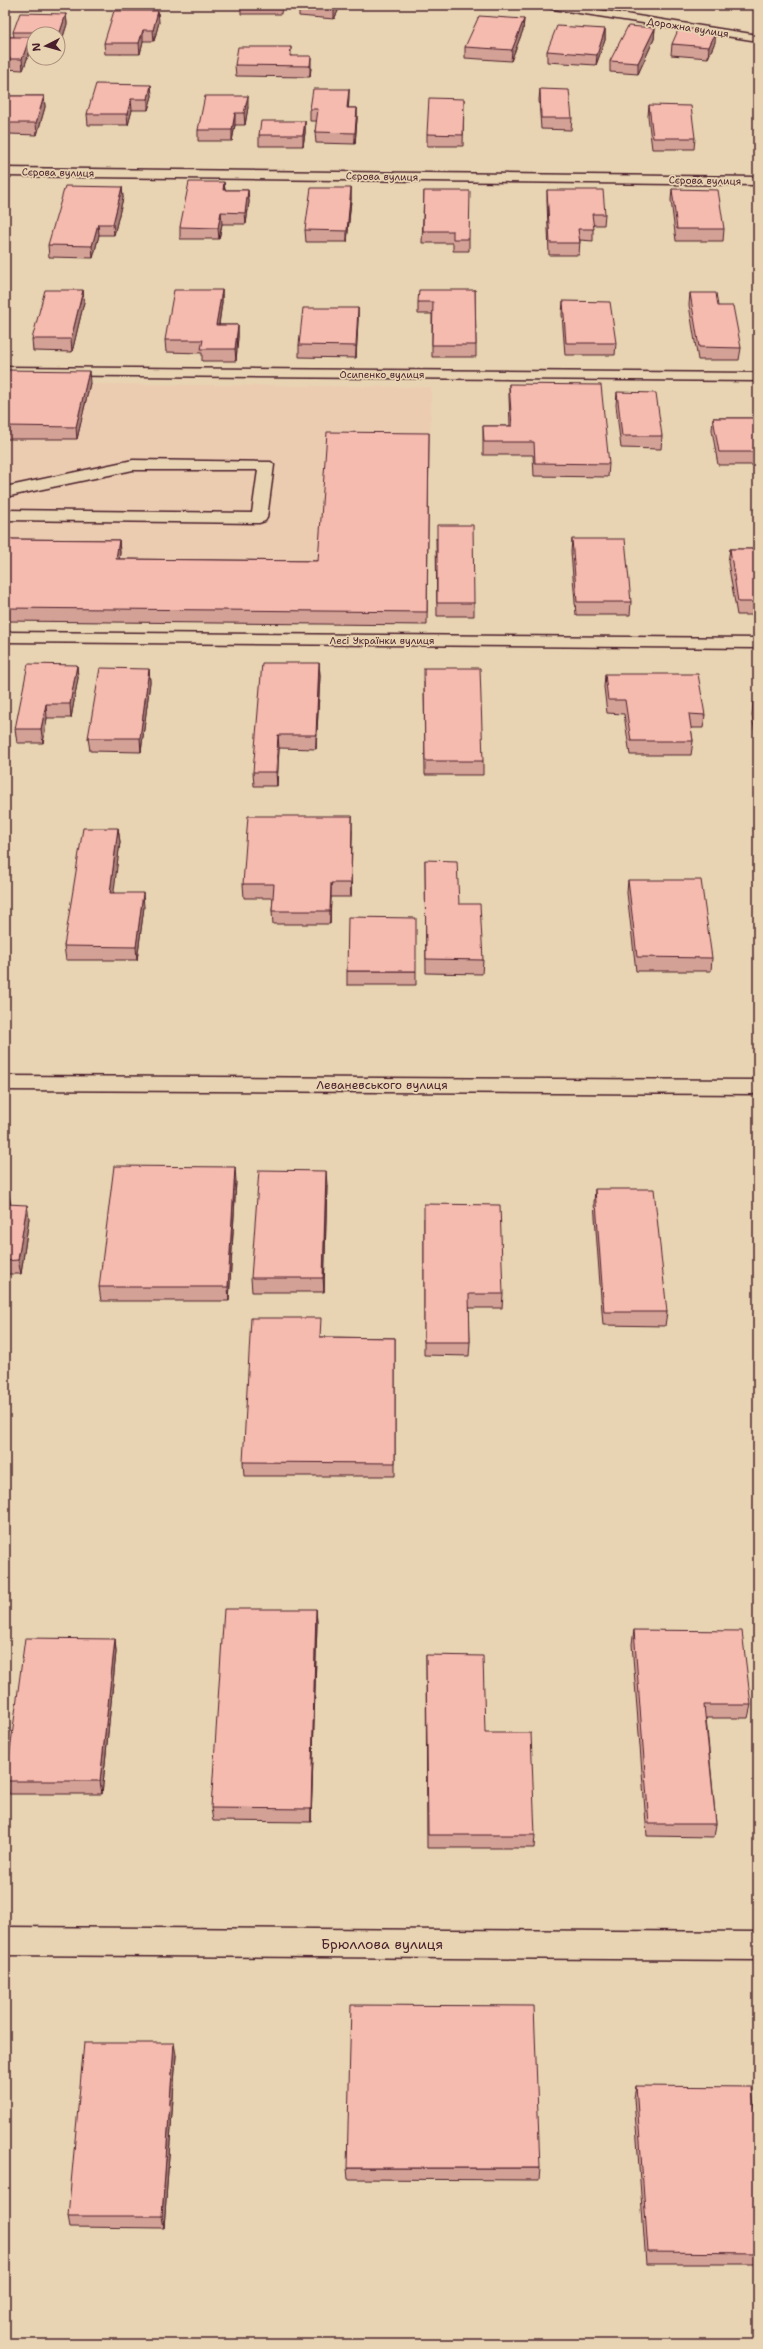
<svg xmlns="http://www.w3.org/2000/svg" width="763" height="2349" font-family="'Shantell Sans',sans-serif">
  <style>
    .built { fill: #ecccb1 }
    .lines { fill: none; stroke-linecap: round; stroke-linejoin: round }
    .lane-casing { stroke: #4a1f2b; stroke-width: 3 }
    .street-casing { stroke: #4a1f2b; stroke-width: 3 }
    .secondary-casing { stroke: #4a1f2b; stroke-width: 3 }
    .lane { fill: #e8d4b2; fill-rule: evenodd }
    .street { fill: #e8d4b2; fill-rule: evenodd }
    .secondary { fill: #e8d4b2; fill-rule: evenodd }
    .wall { fill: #d4a196; stroke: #4a1f2b }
    .shaded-wall { fill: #ac837a; stroke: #4a1f2b }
    .building { fill: #f6bbaf; stroke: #4a1f2b }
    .labels { text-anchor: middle; stroke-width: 3.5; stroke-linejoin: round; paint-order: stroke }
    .far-street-label { font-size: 10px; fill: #4a1f2b; stroke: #e8d4b2 }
    .street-label { font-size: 12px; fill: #4a1f2b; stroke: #e8d4b2 }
    .near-street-label { font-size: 14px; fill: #4a1f2b; stroke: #e8d4b2 }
  </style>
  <rect width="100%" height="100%" fill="#e8d4b2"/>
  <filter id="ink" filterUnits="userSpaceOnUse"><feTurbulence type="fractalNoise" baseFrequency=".025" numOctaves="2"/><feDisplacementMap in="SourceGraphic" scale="8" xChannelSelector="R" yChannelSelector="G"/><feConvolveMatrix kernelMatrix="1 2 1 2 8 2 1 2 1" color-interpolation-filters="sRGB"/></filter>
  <g filter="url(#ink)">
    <path class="built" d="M 5,383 L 431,387 L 427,625 L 5,621 Z"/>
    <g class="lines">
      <defs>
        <path id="lane" d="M 133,460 L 271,462 L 274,465 L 267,518 L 265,521 L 259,523 L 5,520 L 5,510 L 252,513 L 258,470 L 133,470 L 5,497 L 5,487 Z"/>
        <path id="street" d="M 541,5 L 568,5 L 758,35 L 758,41 L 547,8 Z
          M 5,168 L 758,177 L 758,185 L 5,176 Z
          M 5,367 L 758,373 L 758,381 L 5,375 Z
          M 5,632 L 758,638 L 758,648 L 5,642 Z
          M 5,1927 L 758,1932 L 758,1960 L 5,1955 Z"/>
        <path id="secondary" d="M 5,1076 L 758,1080 L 758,1094 L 5,1090 Z"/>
      </defs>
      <use href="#lane" class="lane-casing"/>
      <use href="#street" class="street-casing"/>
      <use href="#secondary" class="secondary-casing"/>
      <use href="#lane" class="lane"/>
      <use href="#street" class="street"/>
      <use href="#secondary" class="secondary"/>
    </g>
    <path class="wall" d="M 241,5 L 282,5 L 281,14 L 241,14 Z
      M 299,5 L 341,5 L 334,19 L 299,16 Z
      M 66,14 L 67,24 L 61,43 L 58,43 L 58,34 L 34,34 L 34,43 L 30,43 L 31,48 L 23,70 L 5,69 L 5,37 L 14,37 L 13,32 Z
      M 524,19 L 523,30 L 511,61 L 465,58 L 465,47 Z
      M 159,22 L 154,41 L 143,41 L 140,54 L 105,54 L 104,43 Z
      M 655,28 L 654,39 L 638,74 L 610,72 L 610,61 Z
      M 605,29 L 605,40 L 596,65 L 547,62 L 547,51 Z
      M 715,42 L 708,58 L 671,55 L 672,44 Z
      M 291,47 L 291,56 L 311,67 L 310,77 L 236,76 L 235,65 Z
      M 151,85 L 152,96 L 148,110 L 132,110 L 128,125 L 88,125 L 87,114 Z
      M 349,89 L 348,108 L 357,108 L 357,119 L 355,144 L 316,143 L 315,132 L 317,121 L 310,121 L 310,109 Z
      M 540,89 L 572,118 L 571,130 L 541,129 L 539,100 Z
      M 5,96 L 44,96 L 45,107 L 37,135 L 9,134 L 7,139 L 5,139 Z
      M 464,99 L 463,146 L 427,146 L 427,134 Z
      M 649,105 L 695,138 L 694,149 L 652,149 L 648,116 Z
      M 248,107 L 245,125 L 235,125 L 232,141 L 198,141 L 198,130 Z
      M 305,121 L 305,133 L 303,146 L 259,146 L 259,135 Z
      M 224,182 L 225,190 L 248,190 L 249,202 L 246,224 L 222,224 L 219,239 L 180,239 L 180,227 Z
      M 122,187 L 123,198 L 114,235 L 99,235 L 93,258 L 49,257 L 48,245 Z
      M 351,188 L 351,200 L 347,242 L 306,242 L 305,230 Z
      M 672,189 L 724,229 L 723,241 L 676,241 L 671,200 Z
      M 547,190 L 605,214 L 604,225 L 593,225 L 593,241 L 580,240 L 579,255 L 549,255 L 547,201 Z
      M 424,191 L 469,239 L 469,251 L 453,251 L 453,243 L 422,243 Z
      M 83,290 L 84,302 L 72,352 L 33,351 L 32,339 Z
      M 222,290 L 222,302 L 219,325 L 238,325 L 238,337 L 236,361 L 202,361 L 202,353 L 166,352 L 165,340 Z
      M 475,290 L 476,345 L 476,357 L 432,357 L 432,314 L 418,314 L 418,302 Z
      M 690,293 L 718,306 L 741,348 L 739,360 L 698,360 L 689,305 Z
      M 563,301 L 616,343 L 615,355 L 565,355 L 562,314 Z
      M 358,308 L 358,320 L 356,358 L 299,357 L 299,345 Z
      M 5,370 L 90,383 L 77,439 L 5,439 Z
      M 509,384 L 609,464 L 608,477 L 534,476 L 533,455 L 483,455 L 483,426 L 510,426 L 509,396 Z
      M 617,392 L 662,436 L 661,449 L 621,448 L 616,405 Z
      M 713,418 L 758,418 L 758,465 L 718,465 L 712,430 Z
      M 429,433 L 427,625 L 5,621 L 5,539 L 119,540 L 120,553 L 119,559 L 318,561 Z
      M 436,538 L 474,603 L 474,616 L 437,616 Z
      M 572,539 L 631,602 L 630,615 L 576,615 L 571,552 Z
      M 730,549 L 758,549 L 758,615 L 737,615 L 728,562 Z
      M 319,663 L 320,676 L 316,749 L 279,748 L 277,786 L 254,786 L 253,772 Z
      M 77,665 L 78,678 L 71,718 L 47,718 L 43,743 L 17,743 L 15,729 Z
      M 149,669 L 150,682 L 141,752 L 90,751 L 88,738 Z
      M 605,674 L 705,715 L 703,728 L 691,728 L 693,741 L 691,755 L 630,755 L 624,714 L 607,713 L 604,687 Z
      M 424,682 L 483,761 L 483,775 L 425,775 Z
      M 753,703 L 758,703 L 758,750 L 752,716 Z
      M 118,828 L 120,842 L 113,893 L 144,907 L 137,960 L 66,960 L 64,946 Z
      M 352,830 L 351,897 L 331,897 L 330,924 L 273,924 L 272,911 L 273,898 L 244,898 L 243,884 Z
      M 425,860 L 459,904 L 483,960 L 482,974 L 426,973 Z
      M 628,880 L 712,958 L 711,971 L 636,971 L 627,893 Z
      M 347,971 L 416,971 L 416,985 L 347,985 Z
      M 236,1181 L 229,1301 L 101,1301 L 99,1287 Z
      M 327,1185 L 324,1292 L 252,1292 L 251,1278 Z
      M 595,1189 L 667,1312 L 665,1326 L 603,1325 L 594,1203 Z
      M 5,1191 L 10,1204 L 29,1218 L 21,1274 L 5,1274 Z
      M 424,1218 L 503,1294 L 502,1308 L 469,1308 L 470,1342 L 469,1356 L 424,1355 Z
      M 321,1337 L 395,1338 L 395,1476 L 244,1476 L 243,1462 Z
      M 316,1609 L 317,1623 L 311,1822 L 213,1821 L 211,1808 Z
      M 634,1630 L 751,1705 L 748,1718 L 706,1718 L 716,1824 L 714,1837 L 647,1836 L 632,1644 Z
      M 115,1639 L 116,1652 L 102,1794 L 9,1794 L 6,1781 Z
      M 426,1655 L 485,1733 L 535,1835 L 534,1848 L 427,1848 Z
      M 176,2055 L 164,2228 L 70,2227 L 68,2216 Z
      M 636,2086 L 758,2143 L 758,2264 L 646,2264 L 634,2098 Z
      M 347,2168 L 540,2168 L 539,2180 L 348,2179 Z"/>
    <path class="shaded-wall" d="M 336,5 L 341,5 L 334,19 L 334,8 Z
      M 158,11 L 159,22 L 154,41 L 153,30 Z
      M 66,14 L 67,24 L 61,43 L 60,32 Z
      M 524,19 L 523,30 L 511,61 L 512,50 Z
      M 655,28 L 654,39 L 638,74 L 638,63 Z
      M 605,29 L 605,40 L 596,65 L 597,55 Z
      M 143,30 L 143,41 L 140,54 L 139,43 Z
      M 716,31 L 715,42 L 708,58 L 709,47 Z
      M 30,37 L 31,48 L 23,70 L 22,59 Z
      M 311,56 L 311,67 L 310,77 L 310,66 Z
      M 151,85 L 152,96 L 148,110 L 148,99 Z
      M 349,89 L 349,100 L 347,119 L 347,108 Z
      M 44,96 L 45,107 L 37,135 L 36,123 Z
      M 248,96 L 248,107 L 245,125 L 244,113 Z
      M 131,99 L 132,110 L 128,125 L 127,114 Z
      M 357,108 L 357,119 L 355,144 L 355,133 Z
      M 235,113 L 235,125 L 232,141 L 232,130 Z
      M 305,121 L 305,133 L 303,146 L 303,135 Z
      M 8,123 L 9,134 L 7,139 L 6,128 Z
      M 224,182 L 225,194 L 223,190 Z
      M 122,187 L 123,198 L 114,235 L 113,224 Z
      M 351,188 L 351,200 L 347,242 L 347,231 Z
      M 248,190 L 249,202 L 246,224 L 245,213 Z
      M 221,212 L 222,224 L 219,239 L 218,228 Z
      M 98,224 L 99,235 L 93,258 L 92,246 Z
      M 83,290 L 84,302 L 72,352 L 71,339 Z
      M 222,290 L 222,302 L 217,337 L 216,325 Z
      M 358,308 L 358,320 L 356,358 L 356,346 Z
      M 238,325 L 238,337 L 236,361 L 235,349 Z
      M 89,371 L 90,383 L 77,439 L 76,427 Z
      M 119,540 L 120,553 L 117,572 L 116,559 Z
      M 319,663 L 320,676 L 316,749 L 316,735 Z
      M 77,665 L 78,678 L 71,718 L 70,704 Z
      M 149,669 L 150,682 L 141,752 L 140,738 Z
      M 46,704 L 47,718 L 43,743 L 41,729 Z
      M 278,735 L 279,748 L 277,786 L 276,772 Z
      M 352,816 L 352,830 L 351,897 L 351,883 Z
      M 118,828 L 120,842 L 112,907 L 110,893 Z
      M 331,883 L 331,897 L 330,924 L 330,911 Z
      M 143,893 L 144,907 L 137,960 L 136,947 Z
      M 235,1167 L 236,1181 L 229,1301 L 228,1287 Z
      M 326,1171 L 327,1185 L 324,1292 L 323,1278 Z
      M 8,1191 L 11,1205 L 6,1204 Z
      M 27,1205 L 29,1218 L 21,1274 L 18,1260 Z
      M 316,1609 L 317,1623 L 311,1822 L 311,1809 Z
      M 115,1639 L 116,1652 L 102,1794 L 100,1781 Z
      M 174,2043 L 176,2055 L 164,2228 L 162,2216 Z"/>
    <path class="building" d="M 299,5 L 336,5 L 334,8 L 299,6 Z
      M 114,11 L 158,11 L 153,30 L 143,30 L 139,43 L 104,43 Z
      M 20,13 L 66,14 L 60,32 L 13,32 Z
      M 479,16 L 524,19 L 512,50 L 465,47 Z
      M 557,26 L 605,29 L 597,55 L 547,51 Z
      M 628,26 L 655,28 L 638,63 L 610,61 Z
      M 679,28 L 716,31 L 709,47 L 672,44 Z
      M 5,37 L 30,37 L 22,59 L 5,59 Z
      M 238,47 L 291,47 L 290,56 L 311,56 L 310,66 L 235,65 Z
      M 96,84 L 151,85 L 148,99 L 131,99 L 127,114 L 87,114 Z
      M 313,89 L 349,89 L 347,108 L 357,108 L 355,133 L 315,132 L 318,109 L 310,109 Z
      M 540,89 L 569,90 L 572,118 L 541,118 Z
      M 5,96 L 44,96 L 36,123 L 8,123 L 6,128 L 5,128 Z
      M 205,96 L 248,96 L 244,113 L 235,113 L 232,130 L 198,130 Z
      M 429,98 L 464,99 L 463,135 L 427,134 Z
      M 649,105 L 691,106 L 695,138 L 653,138 Z
      M 261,121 L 305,121 L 303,135 L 259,135 Z
      M 189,182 L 224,182 L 223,190 L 248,190 L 245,213 L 221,212 L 218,228 L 180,227 Z
      M 65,186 L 122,187 L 113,224 L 98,224 L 92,246 L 48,245 Z
      M 311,188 L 351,188 L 347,231 L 305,230 Z
      M 672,189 L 718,190 L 724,229 L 677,229 Z
      M 547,190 L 603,190 L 605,214 L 592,214 L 594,229 L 578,229 L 580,243 L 550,243 Z
      M 424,191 L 470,191 L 469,239 L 453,239 L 453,231 L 423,231 Z
      M 45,290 L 83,290 L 71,339 L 32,339 Z
      M 174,290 L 222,290 L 216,325 L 238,325 L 235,349 L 201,349 L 203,340 L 165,340 Z
      M 419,290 L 475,290 L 476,345 L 432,345 L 433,302 L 418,302 Z
      M 690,293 L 716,293 L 718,306 L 733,306 L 741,348 L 699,347 Z
      M 563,301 L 610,302 L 616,343 L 566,343 Z
      M 303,308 L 358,308 L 356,346 L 299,345 Z
      M 5,370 L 89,371 L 76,427 L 5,426 Z
      M 509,384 L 601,385 L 609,464 L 535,463 L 534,442 L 484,442 L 483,426 L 512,426 Z
      M 617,392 L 656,393 L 662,436 L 622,436 Z
      M 713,418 L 758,418 L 758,452 L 719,452 Z
      M 327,432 L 429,433 L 427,612 L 5,608 L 5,539 L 119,540 L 116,559 L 318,561 Z
      M 437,525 L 473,525 L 474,603 L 437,603 Z
      M 572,539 L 625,539 L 631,602 L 577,602 Z
      M 730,549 L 758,549 L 758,602 L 738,602 Z
      M 262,663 L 319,663 L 316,735 L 278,735 L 276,772 L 253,772 Z
      M 28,664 L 77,665 L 70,704 L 46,704 L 41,729 L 15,729 Z
      M 100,668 L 149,669 L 140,738 L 88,738 Z
      M 424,668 L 480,668 L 483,761 L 425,761 Z
      M 605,674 L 698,674 L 705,715 L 689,714 L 693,741 L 631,741 L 625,700 L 608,700 Z
      M 753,703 L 758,703 L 758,727 Z
      M 248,816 L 352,816 L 351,883 L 331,883 L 330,911 L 272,911 L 274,884 L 243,884 Z
      M 83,828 L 118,828 L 110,893 L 143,893 L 136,947 L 64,946 Z
      M 425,860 L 457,861 L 459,904 L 480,904 L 483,960 L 426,959 Z
      M 628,880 L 701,880 L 712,958 L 637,957 Z
      M 348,917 L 416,918 L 416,971 L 347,971 Z
      M 114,1166 L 235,1167 L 228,1287 L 99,1287 Z
      M 259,1170 L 326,1171 L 323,1278 L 251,1278 Z
      M 595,1189 L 654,1189 L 667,1312 L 604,1312 Z
      M 5,1191 L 8,1191 L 6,1204 L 27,1205 L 18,1260 L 5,1261 Z
      M 424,1204 L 500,1205 L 503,1294 L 469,1294 L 470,1342 L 424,1342 Z
      M 251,1318 L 321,1318 L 320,1337 L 395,1338 L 395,1463 L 243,1462 Z
      M 224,1609 L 316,1609 L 311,1809 L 211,1808 Z
      M 634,1630 L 742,1631 L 751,1705 L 704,1705 L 716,1824 L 649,1824 Z
      M 25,1638 L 115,1639 L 100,1781 L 6,1781 Z
      M 426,1655 L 483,1656 L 485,1733 L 531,1733 L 535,1835 L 428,1835 Z
      M 351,2005 L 534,2006 L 540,2168 L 347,2168 Z
      M 84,2043 L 174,2043 L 162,2216 L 68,2216 Z
      M 636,2086 L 752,2087 L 758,2143 L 758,2253 L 648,2252 Z"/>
  </g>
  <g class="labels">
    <g class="far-street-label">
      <text transform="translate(688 27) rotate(9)" y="4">Дорожна вулиця</text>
      <text transform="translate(58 172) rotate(1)" y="4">Сєрова вулиця</text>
      <text transform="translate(382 176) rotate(1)" y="4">Сєрова вулиця</text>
      <text transform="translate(705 180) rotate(1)" y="4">Сєрова вулиця</text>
      <text x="382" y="378">Осипенко вулиця</text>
      <text x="382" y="644">Лесі Українки вулиця</text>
    </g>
    <g class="street-label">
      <text x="382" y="1089">Леваневського вулиця</text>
    </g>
    <g class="near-street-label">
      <text x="382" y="1949">Брюллова вулиця</text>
    </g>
  </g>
  <rect width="763" height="2349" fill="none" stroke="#e8d4b2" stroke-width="20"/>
  <rect x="10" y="10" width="743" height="2329" fill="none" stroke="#4a1f2b" stroke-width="1.5" filter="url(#ink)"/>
  <g transform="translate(46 46) rotate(264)"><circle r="19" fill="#e8d4b2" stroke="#a98c7c"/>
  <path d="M0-3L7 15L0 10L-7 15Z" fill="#4a1f2b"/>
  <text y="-6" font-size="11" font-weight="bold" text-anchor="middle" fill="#4a1f2b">N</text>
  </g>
</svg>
